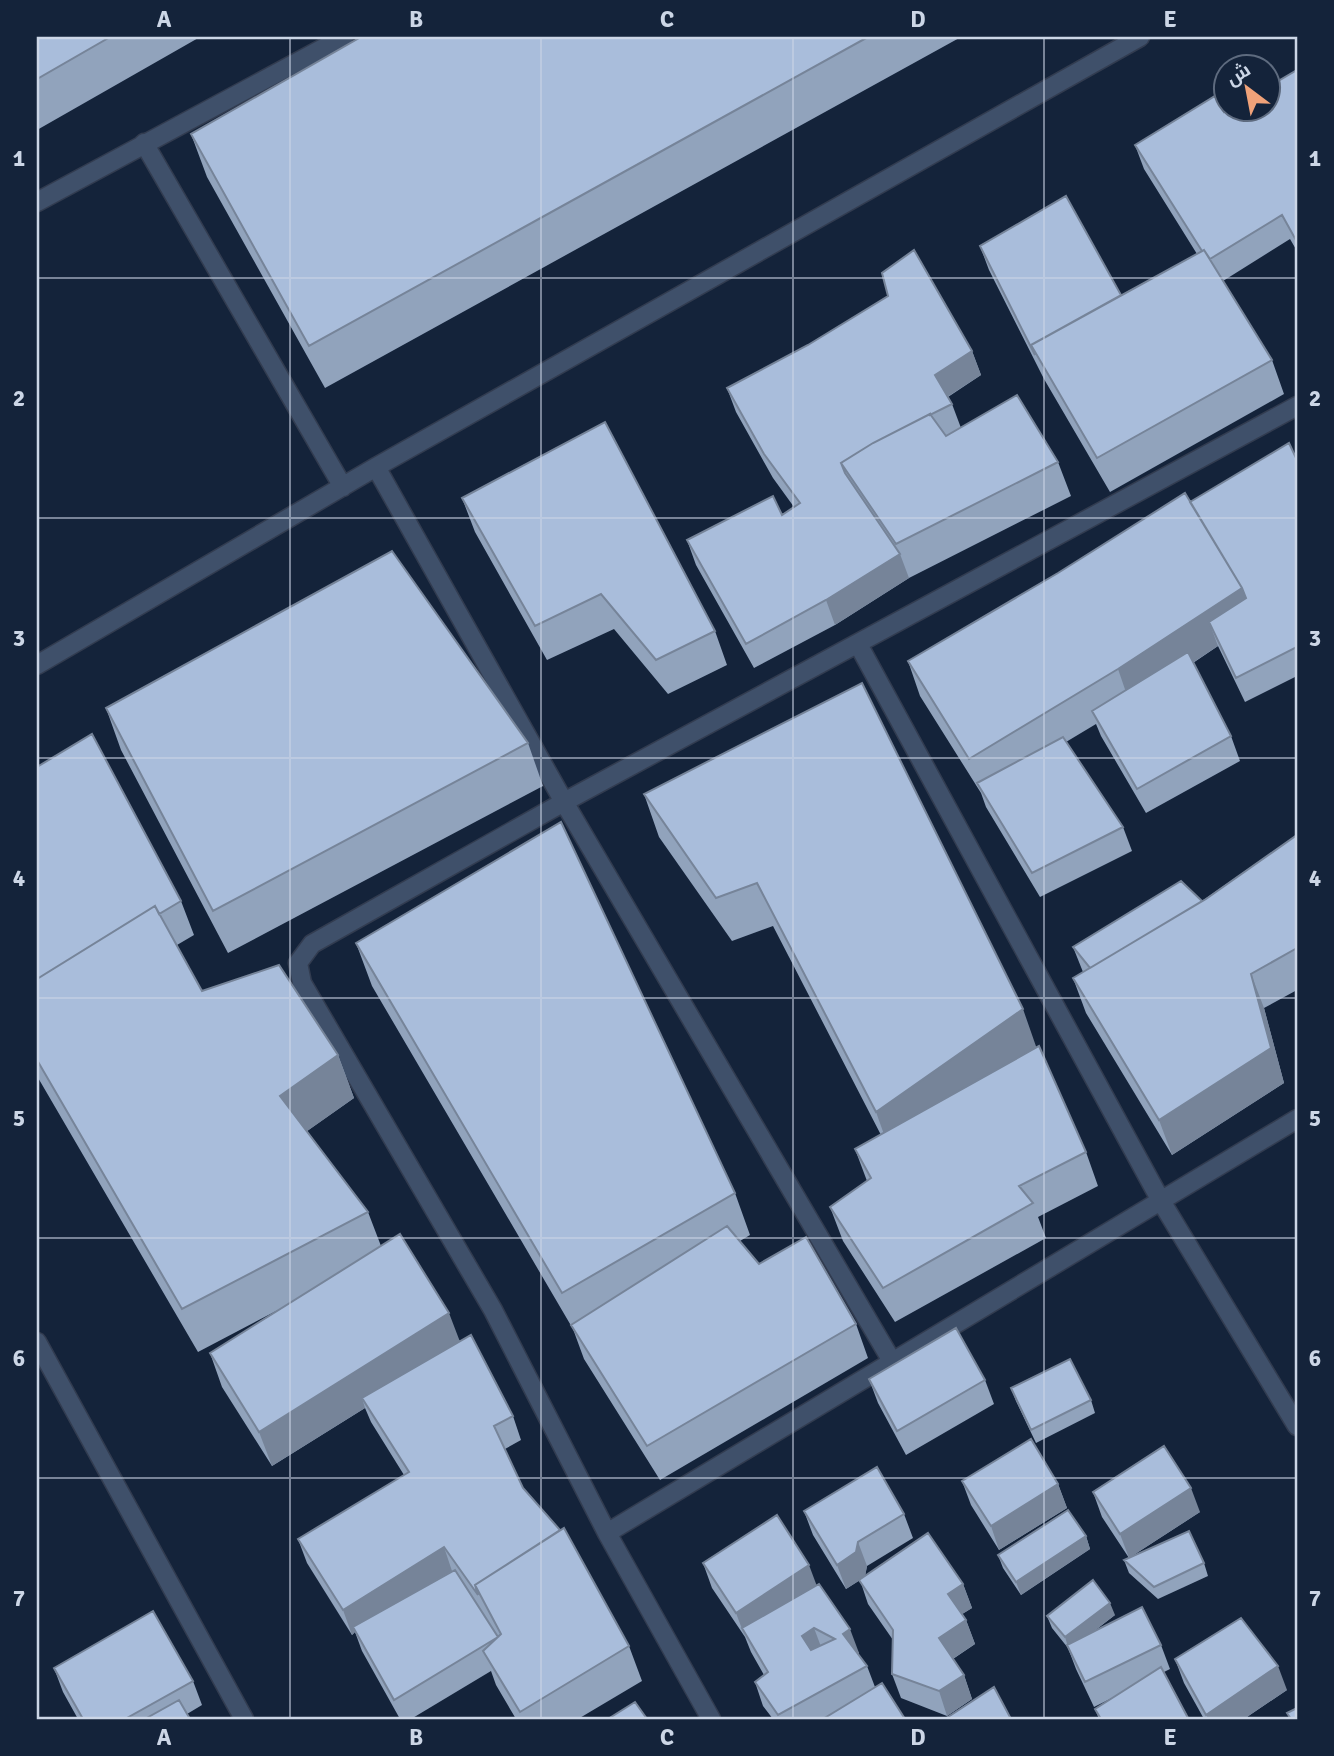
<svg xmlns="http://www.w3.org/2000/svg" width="1334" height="1756" font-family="Signika,Cairo,sans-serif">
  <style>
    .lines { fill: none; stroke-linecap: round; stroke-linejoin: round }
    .street-casing { stroke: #323c50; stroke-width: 21 }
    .street { stroke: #3f506a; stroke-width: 18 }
    .wall { fill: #91a3bc }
    .shaded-wall { fill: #768499 }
    .building { fill: #a9bddb; stroke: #768499; stroke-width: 2; fill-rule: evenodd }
    .grid { fill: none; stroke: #ccd6e6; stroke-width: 2; stroke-opacity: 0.55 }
    .neatline { fill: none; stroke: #ccd6e6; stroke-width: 2.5 }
    .grid-label { font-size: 23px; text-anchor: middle; font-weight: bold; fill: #ccd6e6 }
  </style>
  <rect width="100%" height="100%" fill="#14233a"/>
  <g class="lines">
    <defs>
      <path id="street" d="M 144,143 L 343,487
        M 37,202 L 344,37
        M 376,467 L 564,802 L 893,1363
        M 858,644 L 1161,1201 L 1297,1426
        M 37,665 L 376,467 L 1140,37
        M 37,1342 L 244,1719
        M 607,1533 L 1297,1119
        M 711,1719 L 607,1533 L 493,1310 L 302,983 L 298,963 L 312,944 L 564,802 L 1297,406"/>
    </defs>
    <use href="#street" class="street-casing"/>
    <use href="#street" class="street"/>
  </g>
  <path class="wall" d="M 37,37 L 200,37 L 37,130 Z
    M 361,37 L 961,37 L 325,388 L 207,177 L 191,134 Z
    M 1297,70 L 1297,251 L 1290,239 L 1223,281 L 1272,360 L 1284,394 L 1110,492 L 1044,379 L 989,270 L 980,246 L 1121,295 L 1197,254 L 1144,169 L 1135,145 L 1224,112 Z
    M 972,351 L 981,375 L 948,397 L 952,404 L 961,428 L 1058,462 L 1071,496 L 909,578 L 835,625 L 754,668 L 696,565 L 687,540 L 782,515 L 794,507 L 773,478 L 736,412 L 727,388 Z
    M 1297,460 L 1297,676 L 1245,702 L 1218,646 L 1193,663 L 1231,736 L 1240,761 L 1146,813 L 1101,736 L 1096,724 L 1066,742 L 1123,827 L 1132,851 L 1040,897 L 986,807 L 981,793 L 920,696 L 908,661 L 1190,502 Z
    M 462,498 L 715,631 L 727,665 L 668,694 L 614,629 L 547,660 L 475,532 Z
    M 106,708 L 528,743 L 543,786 L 228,953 L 121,750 Z
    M 37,767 L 181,901 L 194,935 L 177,945 L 202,991 L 338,1055 L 354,1098 L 307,1131 L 368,1212 L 381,1246 L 460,1341 L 513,1416 L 521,1440 L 505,1449 L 523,1488 L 629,1646 L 642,1681 L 578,1719 L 516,1719 L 496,1685 L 491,1671 L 411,1719 L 400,1719 L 362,1651 L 355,1632 L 352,1635 L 307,1563 L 298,1539 L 404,1475 L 371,1422 L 365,1408 L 272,1466 L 222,1387 L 210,1353 L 278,1310 L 198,1352 L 37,1076 Z
    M 644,794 L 1036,1047 L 1086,1152 L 1098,1186 L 1038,1217 L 1046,1238 L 895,1322 L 843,1241 L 830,1207 L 867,1181 L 855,1149 L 881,1135 L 773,926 L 732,941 L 659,837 Z
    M 1297,835 L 1297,990 L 1264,1008 L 1284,1083 L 1172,1155 L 1086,1013 L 1073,978 L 1083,972 L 1073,947 L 1202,901 Z
    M 356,943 L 735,1193 L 750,1235 L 740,1241 L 759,1264 L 856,1324 L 868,1358 L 660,1480 L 584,1359 L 573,1329 L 372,986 Z
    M 869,1379 L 985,1380 L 994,1404 L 906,1455 L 878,1403 Z
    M 1011,1388 L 1091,1400 L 1095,1413 L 1036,1443 L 1016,1401 Z
    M 962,1481 L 1058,1484 L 1067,1508 L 999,1550 L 971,1505 Z
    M 1093,1492 L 1200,1512 L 1129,1558 L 1102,1517 Z
    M 804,1511 L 904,1514 L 913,1538 L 867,1566 L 865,1576 L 963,1584 L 972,1608 L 962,1614 L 966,1620 L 975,1644 L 953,1659 L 964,1675 L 972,1699 L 947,1716 L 901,1698 L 892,1674 L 893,1640 L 868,1604 L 860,1580 L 846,1589 L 813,1535 Z
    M 1086,1536 L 1090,1549 L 1021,1595 L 1003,1568 L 998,1555 Z
    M 1124,1560 L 1204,1563 L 1208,1576 L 1158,1599 L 1129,1573 Z
    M 703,1563 L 816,1586 L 859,1653 L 858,1654 L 867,1666 L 875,1687 L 905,1719 L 773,1719 L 763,1706 L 755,1682 L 764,1675 L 751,1652 L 745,1637 L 712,1588 Z
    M 1115,1615 L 1093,1632 L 1161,1645 L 1170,1669 L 1164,1672 L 1189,1719 L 1099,1719 L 1095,1709 L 1114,1697 L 1094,1707 L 1076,1669 L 1068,1648 L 1052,1628 L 1047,1616 Z
    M 1175,1659 L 1287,1690 L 1244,1719 L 1204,1719 L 1184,1683 Z
    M 54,1668 L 193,1681 L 202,1705 L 187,1714 L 190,1719 L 78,1719 L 63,1692 Z"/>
  <path class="shaded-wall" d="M 972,351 L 981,375 L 944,399 L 935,375 Z
    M 900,554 L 909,578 L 835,625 L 826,600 Z
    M 1242,588 L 1255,623 L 1209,622 L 1218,646 L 1130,704 L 1118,669 Z
    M 1251,974 L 1264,1008 L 1284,1083 L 1172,1155 L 1159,1120 Z
    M 1023,1009 L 1038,1052 L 891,1154 L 876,1112 Z
    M 338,1055 L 354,1098 L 296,1139 L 280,1096 Z
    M 449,1313 L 462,1347 L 362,1398 L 365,1408 L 272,1466 L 259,1432 Z
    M 1058,1484 L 1067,1508 L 999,1550 L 991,1526 Z
    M 1191,1488 L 1200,1512 L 1129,1558 L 1120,1534 Z
    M 1086,1536 L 1090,1549 L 1021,1595 L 1016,1582 Z
    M 858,1542 L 867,1566 L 865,1577 L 846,1589 L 837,1565 Z
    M 444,1547 L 452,1571 L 353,1627 L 355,1632 L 352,1635 L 343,1610 Z
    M 809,1565 L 818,1589 L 742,1628 L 745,1637 L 736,1613 Z
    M 963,1584 L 972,1608 L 956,1618 L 948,1594 Z
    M 1110,1603 L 1115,1615 L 1069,1650 L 1065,1637 Z
    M 966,1620 L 975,1644 L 948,1662 L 939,1638 Z
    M 814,1628 L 823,1652 L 811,1661 L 802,1636 Z
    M 850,1629 L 859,1653 L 852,1658 L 843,1634 Z
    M 1278,1666 L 1287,1690 L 1244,1719 L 1208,1719 L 1206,1715 Z
    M 964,1675 L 972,1699 L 947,1716 L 939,1691 Z"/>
  <path class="building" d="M 37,37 L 110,37 L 37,79 Z
    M 361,37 L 868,37 L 309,346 L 191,134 Z
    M 1297,70 L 1297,242 L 1282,215 L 1210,259 L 1204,250 L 1202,251 L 1135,145 L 1215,96 L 1224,112 L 1230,108 L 1268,108 L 1268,87 Z
    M 1066,196 L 1121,295 L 1031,345 L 1035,355 L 980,246 Z
    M 914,250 L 972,351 L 935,375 L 952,404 L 930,415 L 930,414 L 873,443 L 841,463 L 845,473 L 900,554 L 826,600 L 746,644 L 687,540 L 773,496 L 782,515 L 800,503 L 764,454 L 727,388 L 808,345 L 888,296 L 882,273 Z
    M 1204,250 L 1272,360 L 1097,458 L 1031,345 Z
    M 1017,395 L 1058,462 L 896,544 L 841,463 L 873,443 L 930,414 L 946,436 Z
    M 605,422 L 715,631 L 656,660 L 601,594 L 535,626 L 462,498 Z
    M 1289,443 L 1297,460 L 1297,647 L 1236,678 L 1209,622 L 1246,598 L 1242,588 L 1190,502 Z
    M 1185,493 L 1242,588 L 1118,669 L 969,759 L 908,661 L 1058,573 Z
    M 392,551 L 528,743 L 213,911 L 106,708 Z
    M 1188,652 L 1231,736 L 1137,789 L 1092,711 Z
    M 862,683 L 1023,1009 L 876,1112 L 757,883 L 716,898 L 644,794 Z
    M 92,734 L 181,901 L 159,914 L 155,906 L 37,979 L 37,767 Z
    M 1063,737 L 1123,827 L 1032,873 L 977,783 Z
    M 561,822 L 735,1193 L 562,1293 L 356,943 Z
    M 1297,835 L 1297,948 L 1251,974 L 1271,1048 L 1159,1120 L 1073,978 L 1206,899 Z
    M 1181,881 L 1202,901 L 1090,968 L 1073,947 Z
    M 155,906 L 202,991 L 279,965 L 338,1055 L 280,1096 L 368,1212 L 182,1309 L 37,1060 L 37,979 Z
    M 1039,1046 L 1086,1152 L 1019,1186 L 1033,1203 L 883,1288 L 830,1207 L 871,1178 L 855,1149 Z
    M 727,1226 L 759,1264 L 806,1237 L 856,1324 L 647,1446 L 571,1325 Z
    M 400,1234 L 449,1313 L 259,1432 L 210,1353 Z
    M 956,1328 L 985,1380 L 897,1431 L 869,1379 Z
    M 471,1335 L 513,1416 L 494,1426 L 523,1488 L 560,1530 L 475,1585 L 478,1595 L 444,1547 L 343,1610 L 298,1539 L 409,1472 L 362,1398 Z
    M 1070,1359 L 1091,1400 L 1031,1430 L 1011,1388 Z
    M 1031,1439 L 1058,1484 L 991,1526 L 962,1481 Z
    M 1164,1446 L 1191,1488 L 1120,1534 L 1093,1492 Z
    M 877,1467 L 904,1514 L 858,1542 L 856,1552 L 837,1565 L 804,1511 Z
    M 1068,1510 L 1086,1536 L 1016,1582 L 998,1555 Z
    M 777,1515 L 809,1565 L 736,1613 L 703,1563 Z
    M 564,1528 L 629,1646 L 520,1712 L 483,1651 L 501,1634 L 475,1585 Z
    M 1189,1531 L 1204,1563 L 1154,1587 L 1124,1560 Z
    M 928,1533 L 963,1584 L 948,1594 L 966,1620 L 939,1638 L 964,1675 L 939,1691 L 892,1674 L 893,1630 L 859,1580 Z
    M 455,1570 L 498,1637 L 394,1700 L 353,1627 Z
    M 1093,1580 L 1110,1603 L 1065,1637 L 1047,1616 Z
    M 819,1584 L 850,1629 L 843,1634 L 867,1666 L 778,1715 L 755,1682 L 768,1672 L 742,1628 ZM 814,1628 L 835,1639 L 811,1650 L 802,1636 Z
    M 1142,1607 L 1161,1645 L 1085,1682 L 1067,1645 Z
    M 153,1611 L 193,1681 L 125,1719 L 83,1719 L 54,1668 Z
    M 1241,1618 L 1278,1666 L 1206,1715 L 1175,1659 Z
    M 1161,1667 L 1188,1718 L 1185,1719 L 1101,1719 L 1095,1709 Z
    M 882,1683 L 905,1719 L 823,1719 Z
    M 994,1687 L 1011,1719 L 945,1719 Z
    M 179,1700 L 190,1719 L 145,1719 Z
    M 635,1702 L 647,1719 L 608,1719 Z
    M 1297,1708 L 1297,1719 L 1291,1719 L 1287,1713 Z"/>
  <path class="grid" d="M 290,37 L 290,1719M 541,37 L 541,1719M 793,37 L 793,1719M 1044,37 L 1044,1719M 37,278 L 1297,278M 37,518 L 1297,518M 37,758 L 1297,758M 37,998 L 1297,998M 37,1238 L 1297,1238M 37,1478 L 1297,1478"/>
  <rect width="1334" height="1756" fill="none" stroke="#14233a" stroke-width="77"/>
  <g transform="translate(1247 88) rotate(328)"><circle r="33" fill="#14233a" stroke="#5e6b7f" stroke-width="2"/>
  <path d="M0-5L12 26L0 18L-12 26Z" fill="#f0a279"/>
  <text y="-10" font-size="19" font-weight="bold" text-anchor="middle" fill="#ccd6e6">ش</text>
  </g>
  <rect x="38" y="38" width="1258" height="1680" class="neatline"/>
  <g class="grid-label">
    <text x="164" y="27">A</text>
    <text x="416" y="27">B</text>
    <text x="667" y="27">C</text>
    <text x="918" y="27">D</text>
    <text x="1170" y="27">E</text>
    <text x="19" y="166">1</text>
    <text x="1315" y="166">1</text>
    <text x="19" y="406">2</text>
    <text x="1315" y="406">2</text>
    <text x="19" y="646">3</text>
    <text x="1315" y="646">3</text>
    <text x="19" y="886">4</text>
    <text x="1315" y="886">4</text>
    <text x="19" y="1126">5</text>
    <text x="1315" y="1126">5</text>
    <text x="19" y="1366">6</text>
    <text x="1315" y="1366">6</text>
    <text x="19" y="1606">7</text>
    <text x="1315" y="1606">7</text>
    <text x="164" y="1745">A</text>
    <text x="416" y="1745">B</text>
    <text x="667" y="1745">C</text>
    <text x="918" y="1745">D</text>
    <text x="1170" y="1745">E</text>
  </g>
</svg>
